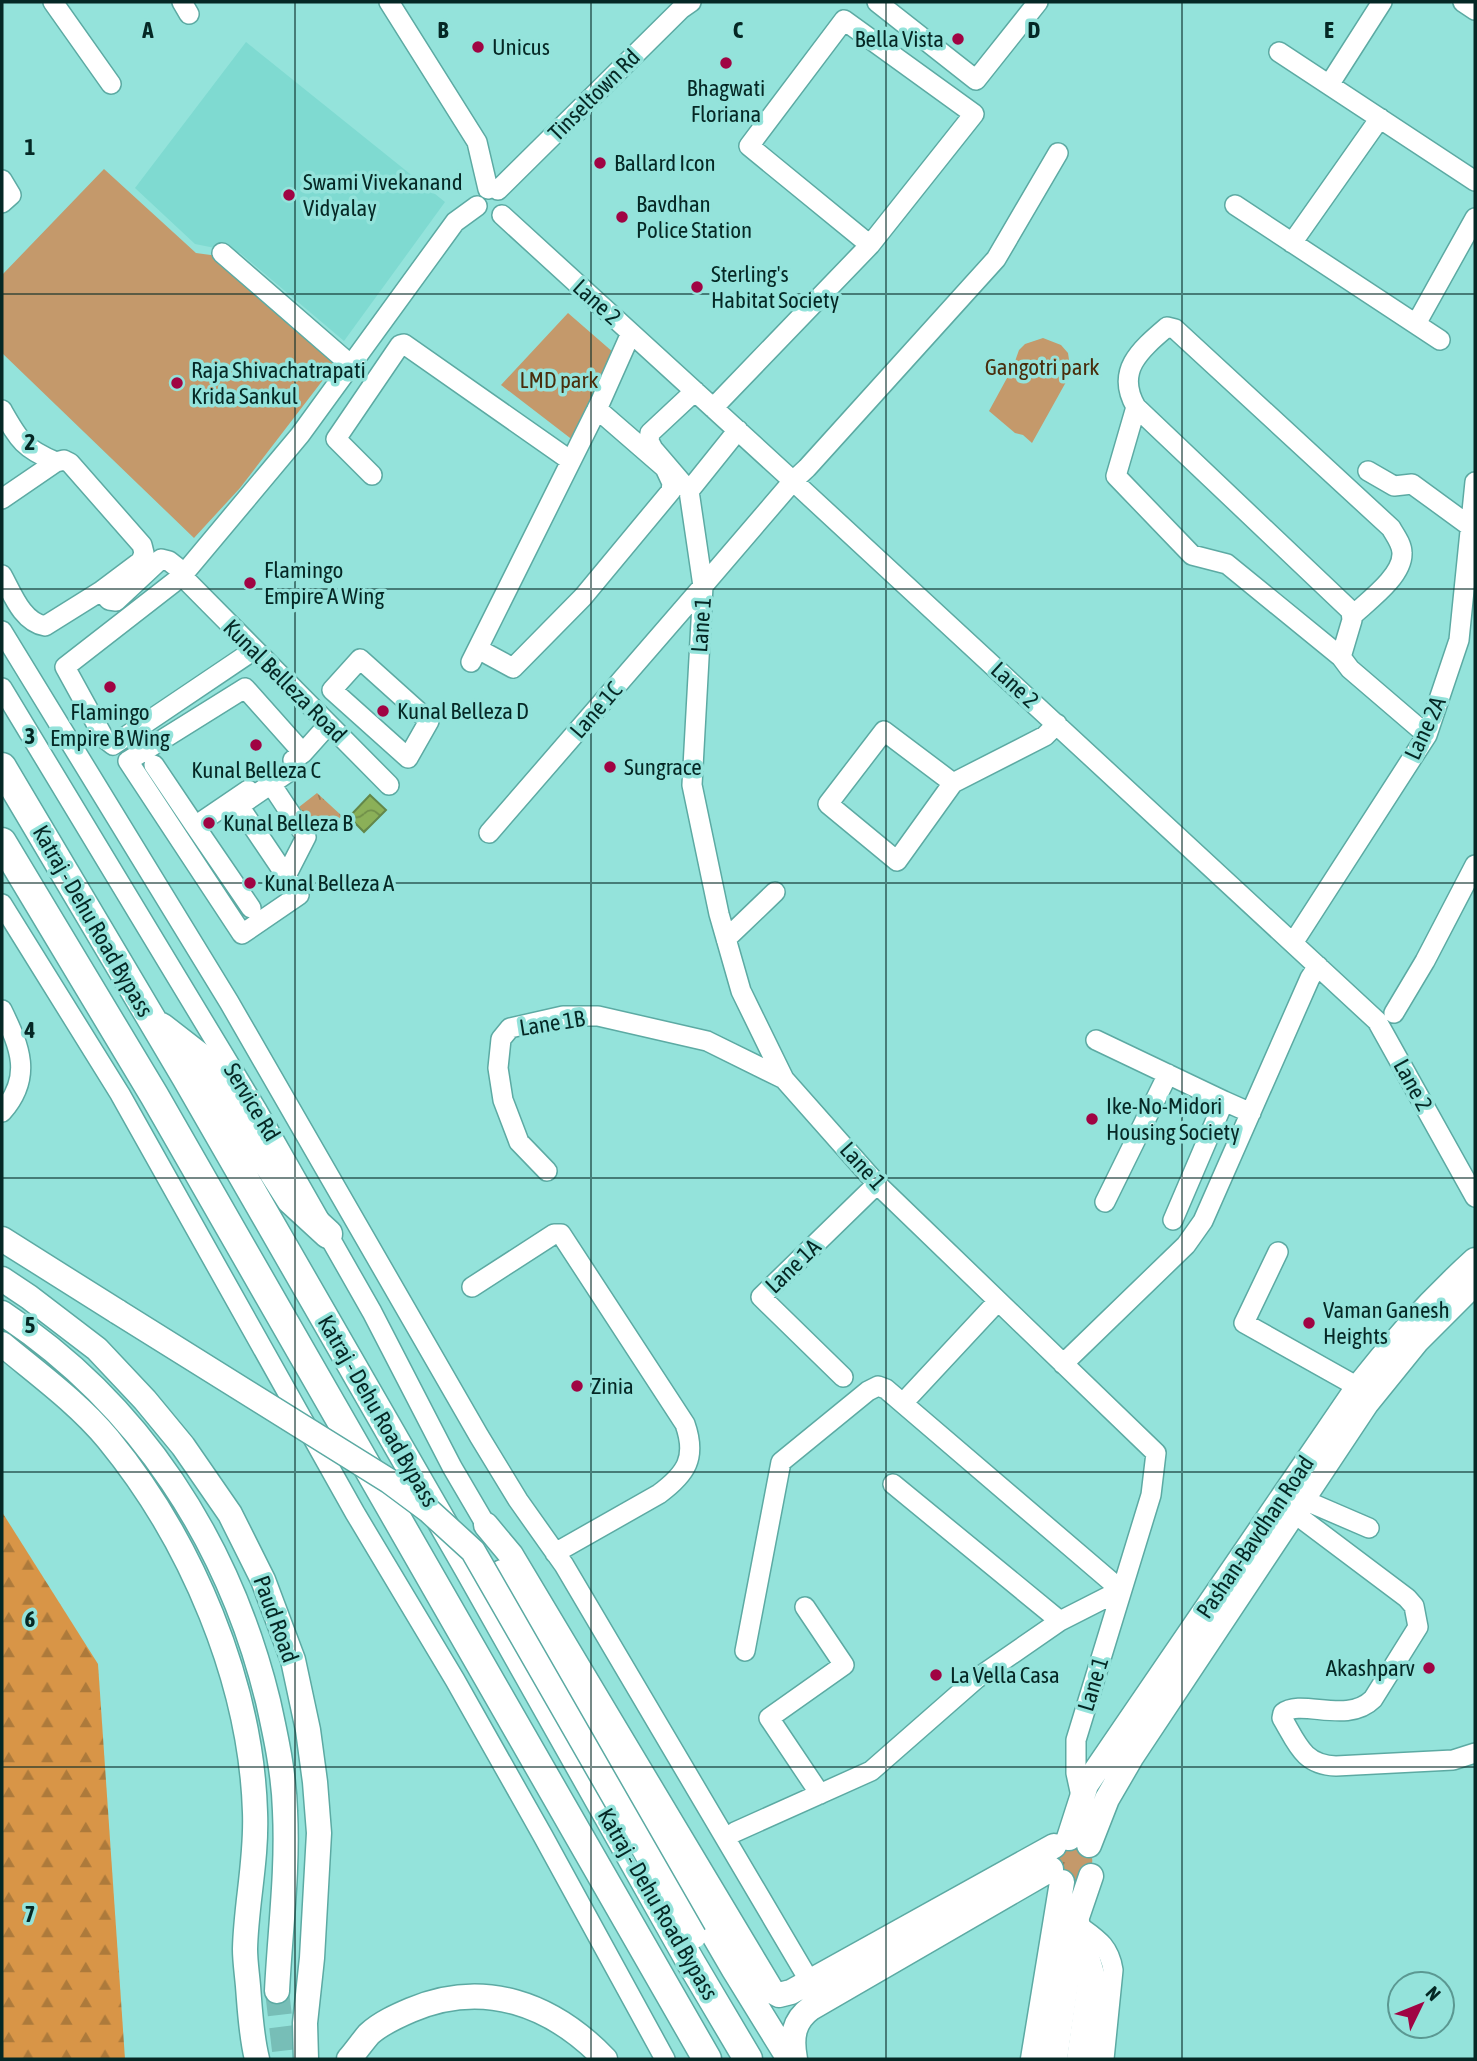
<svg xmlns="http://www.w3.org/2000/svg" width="1477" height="2061" font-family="'Asap Condensed',sans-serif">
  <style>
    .built { fill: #7fdad1 }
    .grass { fill: url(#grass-tufts) }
    .forest { fill: url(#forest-firs) }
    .park { fill: #c4996b }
    .water { fill: url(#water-waves); stroke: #638749; stroke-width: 2 }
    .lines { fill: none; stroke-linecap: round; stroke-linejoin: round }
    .major-tunnel { stroke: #77beb7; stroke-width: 24; stroke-dasharray: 24 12; stroke-linecap: butt }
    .minor-casing { stroke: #5caaa3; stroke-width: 22 }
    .major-casing { stroke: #5caaa3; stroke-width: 27 }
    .highway-casing { stroke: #5caaa3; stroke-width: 31 }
    .minor { stroke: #fff; stroke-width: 19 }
    .major { stroke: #fff; stroke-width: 24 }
    .highway { stroke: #fff; stroke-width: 28 }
    .major-bridge-casing { stroke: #5caaa3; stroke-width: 27; stroke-linecap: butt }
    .major-bridge { stroke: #fff; stroke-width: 24 }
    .grid { fill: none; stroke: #052825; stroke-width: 2; stroke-opacity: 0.55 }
    .poi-dot { fill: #a00443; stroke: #94e3db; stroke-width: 2.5 }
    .labels { text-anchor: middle; stroke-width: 7; stroke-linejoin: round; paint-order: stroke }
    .poi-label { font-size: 23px; fill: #052825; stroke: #94e3db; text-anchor: start }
    .street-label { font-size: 23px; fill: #052825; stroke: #94e3db }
    .park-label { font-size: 23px; fill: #492d0c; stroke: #94e3db }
    .grid-label { font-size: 23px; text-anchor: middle; font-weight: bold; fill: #052825; stroke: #94e3db; stroke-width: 7; stroke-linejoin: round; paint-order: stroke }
  </style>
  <defs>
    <pattern id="grass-tufts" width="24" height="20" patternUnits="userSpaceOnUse" patternTransform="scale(1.75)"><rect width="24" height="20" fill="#c4996b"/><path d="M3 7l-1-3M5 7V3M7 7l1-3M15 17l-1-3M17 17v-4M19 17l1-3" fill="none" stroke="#9d7d58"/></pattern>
    <pattern id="forest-firs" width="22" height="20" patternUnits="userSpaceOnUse" patternTransform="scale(1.75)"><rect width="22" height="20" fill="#d89547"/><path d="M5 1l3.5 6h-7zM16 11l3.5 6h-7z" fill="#ad7a3b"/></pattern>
    <pattern id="water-waves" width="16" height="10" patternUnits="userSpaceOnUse" patternTransform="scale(1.75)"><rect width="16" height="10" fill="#8bb058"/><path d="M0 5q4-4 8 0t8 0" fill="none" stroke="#708f49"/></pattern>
  </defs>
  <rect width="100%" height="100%" fill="#94e3db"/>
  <path class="built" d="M 246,42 L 445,202 L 344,341 L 240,253 L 195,244 L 135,188 Z"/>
  <path class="grass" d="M 317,793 L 342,816 L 319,834 L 299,807 Z
    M 1063,1842 L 1089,1848 C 1097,1864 1090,1878 1073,1883 L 1056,1875 L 1055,1848 Z"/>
  <path class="forest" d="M 2,1512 L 98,1664 L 125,2059 L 2,2059 Z"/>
  <path class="park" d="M 104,169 L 196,253 L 240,259 L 346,350 L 240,488 L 194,538 L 2,353 L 2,275 Z
    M 568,313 L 614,353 L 574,441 L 501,385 Z
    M 1043,338 L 1061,345 L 1068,353 L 1071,373 L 1032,443 L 1023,435 L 1015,433 L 989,411 L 1013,367 L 1019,350 L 1025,344 Z"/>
  <path class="water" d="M 370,795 L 386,810 L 364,832 L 349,817 Z"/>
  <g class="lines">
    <path class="major-tunnel" d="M 277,1991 L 285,2059"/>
    <defs>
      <path id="minor" d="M 53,2 L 111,84
        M 182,2 L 189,14
        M 389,2 L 477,142 L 488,189
        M 877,2 L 976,80 L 1038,2
        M 1463,2 L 1475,10
        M 1279,52 L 1475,181
        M 1329,85 L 1382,2
        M 1058,153 L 996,259 L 807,468 L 793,481 L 703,586 L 692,785 L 719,914 L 741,991 L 784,1079 L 877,1184 L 1156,1453 L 1151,1495 L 1076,1740 L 1076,1773 L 1081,1796
        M 2,180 L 11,195 L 2,203
        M 498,190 L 681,9 L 691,2
        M 1235,205 L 1440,340
        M 502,215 L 793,481 L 1377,1021 L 1475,1197
        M 1292,243 L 1380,118
        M 222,253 L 351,365
        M 1416,324 L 1475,218
        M 1136,407 L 1116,476 L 1192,555 L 1227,564 L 1341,657
        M 713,408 L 870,245 L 974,114 L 844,20 L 749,146 L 870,245
        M 2,410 C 19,440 23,448 56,462
        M 1368,471 L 1394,486 L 1412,484 L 1471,527
        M 372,475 L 336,439 L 400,345 L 404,344 L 571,461
        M 689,491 L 738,430
        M 2,499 L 56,462 L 64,460 L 70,463 L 142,545 L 144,553 L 141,561 L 101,591 L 45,626 C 22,622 12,593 2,575
        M 182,576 L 389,785
        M 101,591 L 109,600 L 116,601 L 161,559 L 169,561 L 183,572
        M 1352,616 C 1368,601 1403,576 1402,553 C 1402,544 1395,535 1391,528 L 1175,329 L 1167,327 C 1140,350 1115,371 1136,407 L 1351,611 L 1352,620 L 1341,657 L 1350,669 L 1427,735
        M 2,631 L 229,1002 L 479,1436 L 518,1500 L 564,1565 L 816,1992
        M 478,649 L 513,668 L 583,597 L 671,491 L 672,483 L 665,468 L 597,409
        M 254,650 L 113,745 L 104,738 L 65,667 L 182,576 L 300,435 L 455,222 L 477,206
        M 360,659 L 429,721 L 408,758 L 332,690 Z
        M 471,662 L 599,405 L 631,333
        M 2,688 L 257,1110 L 372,1312 L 452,1467 L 486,1525
        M 293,760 L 303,753 L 328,725
        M 154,765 L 195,826
        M 296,767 L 239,806 L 299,895 L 242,934 L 128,761 L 245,688 L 303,753
        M 953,783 L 884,731 L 828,804 L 897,861 L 953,783 L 1045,736 L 1057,724
        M 271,784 L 306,837 L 286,876
        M 248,790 L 195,826 L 251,908
        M 489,833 L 703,586 L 689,491 L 653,449 L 649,441 L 650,433 L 695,391
        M 2,904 L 120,1094 L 355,1513 L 455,1680 L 543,1836 L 665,2059
        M 726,939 L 775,892
        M 1293,943 L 1427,735 L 1459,640 L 1475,482
        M 2,1010 C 20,1047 33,1077 2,1112
        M 1394,1013 L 1425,961 L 1475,865
        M 1096,1040 L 1224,1101
        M 547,1171 L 519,1142 L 503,1100 L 498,1068 L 501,1039 L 510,1028 L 563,1016 L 598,1016 L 707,1041 L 784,1079
        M 1105,1202 L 1168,1074
        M 1173,1220 L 1224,1101 L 1251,1113
        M 1278,1252 L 1244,1323 L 1358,1387
        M 472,1287 L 554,1234 L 561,1234 L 685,1424 C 697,1458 686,1474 659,1494 L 555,1553
        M 1063,1364 L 1186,1245 L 1203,1221 L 1310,978 L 1318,966
        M 843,1377 L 761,1297 L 877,1184
        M 903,1403 L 998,1301
        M 893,1484 L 1060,1621
        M 1304,1500 L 1369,1528
        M 1294,1513 L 1407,1598 L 1414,1606 L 1418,1627 L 1373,1699 C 1347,1725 1301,1698 1283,1713 L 1282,1718 C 1297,1743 1303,1765 1336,1766 L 1453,1760 L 1475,1753
        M 805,1607 L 844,1665 L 769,1718 L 820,1794
        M 745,1651 L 781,1462 L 868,1391 L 878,1386 L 886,1389 L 1121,1590
        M 735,1832 L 871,1771 L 976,1679 L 1060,1621 L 1121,1590
        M 1075,1923 C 1095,1938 1109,1944 1113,1970 L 1104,2059"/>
      <path id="major" d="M 2,1239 L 118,1312
        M 2,1279 L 29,1297 L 97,1349 L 145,1400 L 183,1446 L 230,1514 L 263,1580 L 293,1660 L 308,1730 L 315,1782 L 319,1833 L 312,1958 L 305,2023 L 306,2059
        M 2,1313 C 140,1404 229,1542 268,1701 C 276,1737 284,1774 285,1811 C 288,1871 280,1931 277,1991
        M 2,1344 C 38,1374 78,1403 108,1439 C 191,1540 251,1681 255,1812 C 257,1859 246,1904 245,1949 C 245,1961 247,1974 248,1986 C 250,2011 251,2035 257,2059
        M 486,1525 L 511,1555 L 772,1991 L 779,1995 L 791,1992 L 1054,1846
        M 502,1572 L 734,1970 L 789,2059
        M 1069,1838 L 1086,1785 L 1358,1387 C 1394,1341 1432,1299 1475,1260
        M 1089,1845 L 1107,1799 L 1132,1756 L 1366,1404 L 1417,1341 L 1475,1283
        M 349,2059 C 356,2051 362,2042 369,2034 C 381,2023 397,2016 411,2010 C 484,1979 552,2004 605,2059
        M 795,2059 C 791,2038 793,2021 811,2008 L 1051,1869
        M 1033,2059 L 1062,1882
        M 1055,2059 L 1075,1923 L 1091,1876"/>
      <path id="highway" d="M 2,767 L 186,1077 L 469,1569 L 690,1961 L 748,2059
        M 2,842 L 154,1095 L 707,2059
        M 161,1027 L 201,1058 L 291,1200 L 328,1234
        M 1075,1923 L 1092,1981 L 1081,2059"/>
    </defs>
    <use href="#minor" class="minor-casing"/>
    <use href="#major" class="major-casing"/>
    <use href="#highway" class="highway-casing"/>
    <use href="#minor" class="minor"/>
    <use href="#major" class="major"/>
    <use href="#highway" class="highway"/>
    <defs>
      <path id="major-bridge" d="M 118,1312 L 389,1481 L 428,1510 L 473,1551 L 694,1936"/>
    </defs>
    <use href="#major-bridge" class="major-bridge-casing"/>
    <use href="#major-bridge" class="major-bridge"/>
  </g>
  <path class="grid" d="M 295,2 L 295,2059M 591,2 L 591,2059M 886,2 L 886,2059M 1182,2 L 1182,2059M 2,294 L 1475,294M 2,589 L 1475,589M 2,883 L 1475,883M 2,1178 L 1475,1178M 2,1472 L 1475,1472M 2,1767 L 1475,1767"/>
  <g class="poi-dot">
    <circle cx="958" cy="39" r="7"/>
    <circle cx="478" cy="47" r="7"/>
    <circle cx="726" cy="63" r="7"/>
    <circle cx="600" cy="163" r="7"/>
    <circle cx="289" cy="195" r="7"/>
    <circle cx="622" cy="217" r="7"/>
    <circle cx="697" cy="287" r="7"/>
    <circle cx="177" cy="383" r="7"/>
    <circle cx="250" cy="583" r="7"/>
    <circle cx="110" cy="687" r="7"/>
    <circle cx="383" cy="711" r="7"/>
    <circle cx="256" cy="745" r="7"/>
    <circle cx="610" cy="767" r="7"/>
    <circle cx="209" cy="823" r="7"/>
    <circle cx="250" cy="883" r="7"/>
    <circle cx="1092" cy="1119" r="7"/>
    <circle cx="1309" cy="1323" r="7"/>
    <circle cx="577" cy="1386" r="7"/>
    <circle cx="1429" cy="1668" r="7"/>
    <circle cx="936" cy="1675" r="7"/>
  </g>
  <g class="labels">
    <g class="poi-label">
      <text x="944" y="47" text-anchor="end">Bella Vista</text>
      <text x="492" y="55">Unicus</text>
      <text x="726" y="96" text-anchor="middle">Bhagwati<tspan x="726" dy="26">Floriana</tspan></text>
      <text x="614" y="171">Ballard Icon</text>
      <text x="303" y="190">Swami Vivekanand<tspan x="303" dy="26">Vidyalay</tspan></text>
      <text x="636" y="212">Bavdhan<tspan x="636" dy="26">Police Station</tspan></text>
      <text x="711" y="282">Sterling's<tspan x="711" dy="26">Habitat Society</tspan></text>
      <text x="191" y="378">Raja Shivachatrapati<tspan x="191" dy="26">Krida Sankul</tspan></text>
      <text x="264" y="578">Flamingo<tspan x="264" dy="26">Empire A Wing</tspan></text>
      <text x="397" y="719">Kunal Belleza D</text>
      <text x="110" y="720" text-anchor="middle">Flamingo<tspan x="110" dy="26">Empire B Wing</tspan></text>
      <text x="624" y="775">Sungrace</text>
      <text x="256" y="778" text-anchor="middle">Kunal Belleza C</text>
      <text x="223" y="831">Kunal Belleza B</text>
      <text x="264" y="891">Kunal Belleza A</text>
      <text x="1106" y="1114">Ike-No-Midori<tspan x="1106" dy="26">Housing Society</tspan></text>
      <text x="1323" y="1318">Vaman Ganesh<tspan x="1323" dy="26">Heights</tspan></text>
      <text x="591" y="1394">Zinia</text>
      <text x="1415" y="1676" text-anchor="end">Akashparv</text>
      <text x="950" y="1683">La Vella Casa</text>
    </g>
    <g class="street-label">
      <text transform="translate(594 95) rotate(-45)" y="8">Tinseltown Rd</text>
      <text transform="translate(597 302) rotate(42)" y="8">Lane 2</text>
      <text transform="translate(701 625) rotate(-86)" y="8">Lane 1</text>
      <text transform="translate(285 681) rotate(45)" y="8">Kunal Belleza Road</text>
      <text transform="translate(1015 685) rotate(43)" y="8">Lane 2</text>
      <text transform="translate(596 710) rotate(-49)" y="8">Lane 1C</text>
      <text transform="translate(1425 728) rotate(-65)" y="8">Lane 2A</text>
      <text transform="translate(93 921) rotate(60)" y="8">Katraj - Dehu Road Bypass</text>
      <text transform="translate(552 1023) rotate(-9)" y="8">Lane 1B</text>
      <text transform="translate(1413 1085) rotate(61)" y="8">Lane 2</text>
      <text transform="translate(252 1102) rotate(59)" y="8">Service Rd</text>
      <text transform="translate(863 1166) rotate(48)" y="8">Lane 1</text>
      <text transform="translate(793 1266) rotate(-44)" y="8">Lane 1A</text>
      <text transform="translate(378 1411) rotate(60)" y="8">Katraj - Dehu Road Bypass</text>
      <text transform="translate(1255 1537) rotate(-56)" y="8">Pashan-Bavdhan Road</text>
      <text transform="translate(276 1619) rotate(70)" y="8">Paud Road</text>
      <text transform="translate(1093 1684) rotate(-73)" y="8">Lane 1</text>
      <text transform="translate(658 1904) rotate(60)" y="8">Katraj - Dehu Road Bypass</text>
    </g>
    <g class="park-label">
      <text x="1042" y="375">Gangotri park</text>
      <text x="559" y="388">LMD park</text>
    </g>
  </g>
  <g class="grid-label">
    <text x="148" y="38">A</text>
    <text x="443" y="38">B</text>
    <text x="738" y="38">C</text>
    <text x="1034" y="38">D</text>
    <text x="1329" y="38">E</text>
    <text x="30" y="155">1</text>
    <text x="30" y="450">2</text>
    <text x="30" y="744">3</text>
    <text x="30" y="1038">4</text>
    <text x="30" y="1333">5</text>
    <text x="30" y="1627">6</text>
    <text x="30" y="1922">7</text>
  </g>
  <rect width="1477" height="2061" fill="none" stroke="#052825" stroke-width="7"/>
  <g transform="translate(1421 2005) rotate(47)"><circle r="33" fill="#94e3db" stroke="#5b9892" stroke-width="2"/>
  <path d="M0-5L12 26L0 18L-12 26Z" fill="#a00443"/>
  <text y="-10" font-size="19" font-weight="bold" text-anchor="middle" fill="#052825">N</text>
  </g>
</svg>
